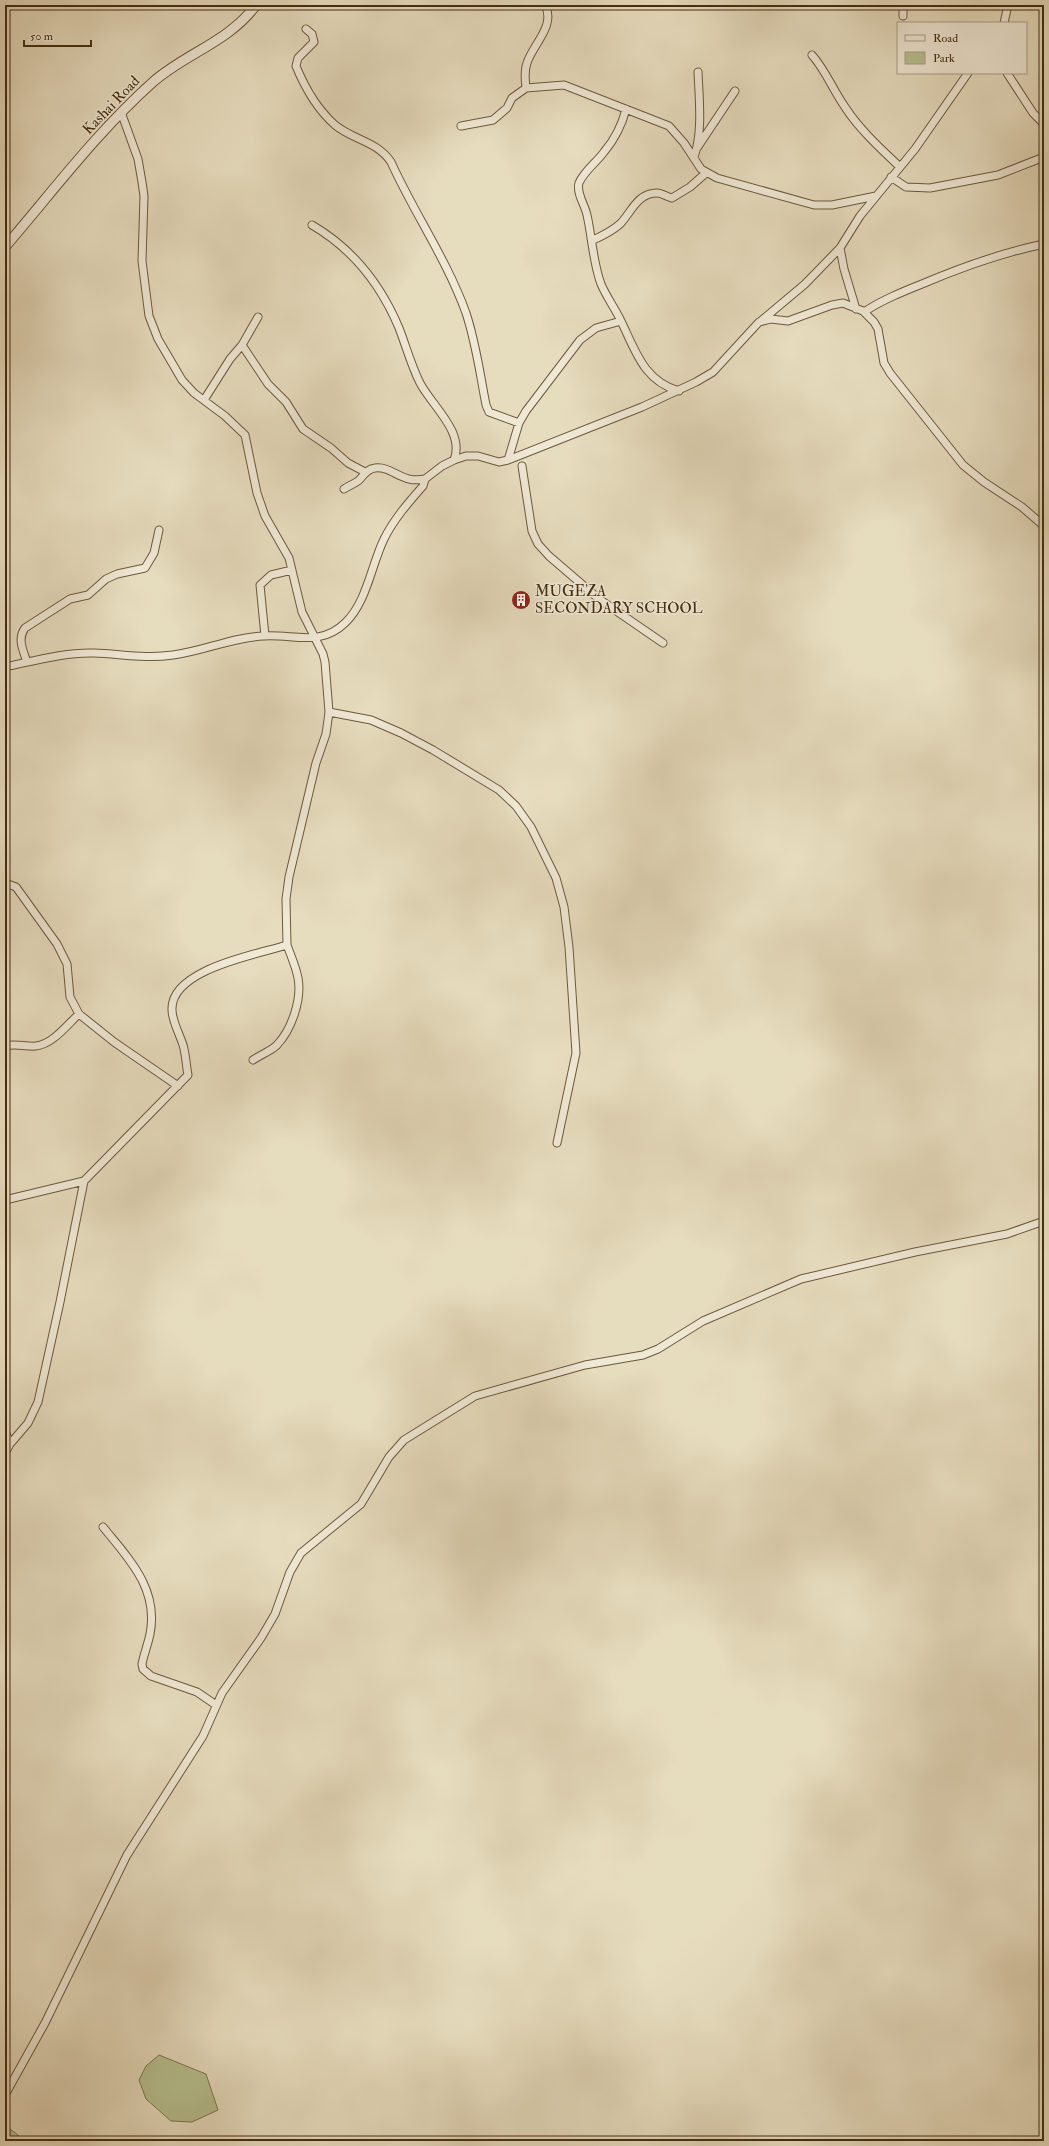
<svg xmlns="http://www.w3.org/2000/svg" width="1049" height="2146" font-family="'IM FELL Double Pica',serif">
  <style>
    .green { fill: #b7c090; stroke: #7e7650 }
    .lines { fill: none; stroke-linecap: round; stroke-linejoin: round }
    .minor-casing { stroke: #6c593c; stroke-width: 9 }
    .tertiary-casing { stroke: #6c593c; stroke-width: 11 }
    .minor { stroke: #efe8d5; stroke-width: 7 }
    .tertiary { stroke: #efe8d5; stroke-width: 9 }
    .labels { text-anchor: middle; stroke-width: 3; stroke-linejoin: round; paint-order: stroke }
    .street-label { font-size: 15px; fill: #442d10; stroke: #efe8d5 }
    .poi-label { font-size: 15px; fill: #442d10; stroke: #efe8d5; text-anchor: start }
  </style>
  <rect width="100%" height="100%" fill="#e6dcbe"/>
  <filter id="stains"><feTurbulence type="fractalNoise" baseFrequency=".005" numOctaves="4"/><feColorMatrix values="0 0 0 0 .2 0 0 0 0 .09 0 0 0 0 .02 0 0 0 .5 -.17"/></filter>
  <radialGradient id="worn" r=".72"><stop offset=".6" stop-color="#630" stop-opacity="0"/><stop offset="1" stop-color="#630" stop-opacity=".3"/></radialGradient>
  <path class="green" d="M 159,2055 L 206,2074 L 218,2110 L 192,2122 L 171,2121 L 146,2099 L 139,2080 L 146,2066 Z
    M 5,2125 L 18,2135 L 21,2141 L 5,2141 Z"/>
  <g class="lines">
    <defs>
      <path id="minor" d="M 903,5 L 903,16
        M 1004,23 L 1008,5
        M 306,29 L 312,34 L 314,42 L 298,58 L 296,66 C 305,88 317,109 335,125 C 353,140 377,141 391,162 C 414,213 447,260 466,313 C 476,343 480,374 486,405 L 489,412 L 519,423
        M 812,55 C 826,71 833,90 845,107 C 859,129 881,149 900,167
        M 1007,73 L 1033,113 L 1044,124
        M 526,88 C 525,80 524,71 527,63 C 533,44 556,26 545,5
        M 626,109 C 622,125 615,139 604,152 C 597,162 584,171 579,183 C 576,193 585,205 587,215 C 592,237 593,263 601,284 C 606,296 614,307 620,319 C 635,349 643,381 679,391
        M 461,126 L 493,120 L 507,108 L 512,98 L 526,88 L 564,85 L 669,126 L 684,143 L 701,169 L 717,178 L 814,205 L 832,205 L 876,196
        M 697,148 L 735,91
        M 694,157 C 703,132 699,98 698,72
        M 891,177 L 906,187 L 930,188 L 998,175 L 1044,157
        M 312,225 C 353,249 381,285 399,328 C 406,346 411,365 420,383 C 432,406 465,432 454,460
        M 593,240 C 602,236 612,231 620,224 C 631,213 637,193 657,193 C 662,193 667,197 672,198 L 690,187 L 706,173
        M 840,248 L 844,269 L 856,309
        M 864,312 C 882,300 902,292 922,284 C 962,267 1001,253 1044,244
        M 762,320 L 805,284 L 840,248 L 860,216 L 915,149 L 968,73
        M 242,345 L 268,384 L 286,402 L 303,429 L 331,448 L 348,463 L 365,472
        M 204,400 L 230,359 L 242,345 L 258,317
        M 508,460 L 519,423 L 526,411 L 580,340 L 596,328 L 621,321
        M 522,466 L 532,531 L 538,544 L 549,556 L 599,599 L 663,643
        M 344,489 C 348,486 354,484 358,481 C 363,477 366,469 375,468 C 393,466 401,484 425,479
        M 265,636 L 260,585 L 271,575 L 292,570
        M 27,662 C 23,650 17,639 25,628 L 70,599 L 88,595 L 106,579 L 117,574 L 145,568 L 154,553 L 159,530
        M 5,667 C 34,661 65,652 94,653 C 121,654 146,659 173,655 C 204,651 233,637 264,636 C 294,634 320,647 345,623 C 367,602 371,566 384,539 C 394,519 408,503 423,486 L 425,479 L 442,466 L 454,460 L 466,456 L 478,456 L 499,462 L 508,460 L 642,407 L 696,382 L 713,372 L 759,322 L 771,319 L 788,321 L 832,305 L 843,303 L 863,311 L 874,322 L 878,329 L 884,363 L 890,373 L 963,465 L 984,482 L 1022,507 L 1044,526
        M 329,712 L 371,720 L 401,733 L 433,750 L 499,790 L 516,806 L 531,827 L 556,878 L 564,907 L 569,947 L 576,1053 L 557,1143
        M 5,883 L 16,887 L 57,944 L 67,964 L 70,997 L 79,1014 L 114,1042 L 178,1086
        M 5,1046 C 16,1043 25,1047 36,1046 C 53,1044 67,1025 79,1014
        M 253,1060 C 260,1055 271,1051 277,1045 C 292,1029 302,999 298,978 C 296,967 291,956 287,945
        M 5,1200 L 84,1181 L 188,1075 C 186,1065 186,1055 183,1045 C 180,1035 172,1021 172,1010 C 170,969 259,954 287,945 L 286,899 L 289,877 L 316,763 L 326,734 L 329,712 L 325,662 L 323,654 L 302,612 L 289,558 L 265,516 L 257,493 L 245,435 L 225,416 L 194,393 L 182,380 L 158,339 L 149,316 L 142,261 L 144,196 L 142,182 L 138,159 L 121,112
        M 5,1431 L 10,1444 L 5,1453
        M 10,1444 L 28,1423 L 38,1402 L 60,1302 L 84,1181
        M 103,1527 C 129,1559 159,1589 150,1634 C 148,1644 144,1654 142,1664 L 143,1669 L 151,1676 L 197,1692 L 216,1705
        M 5,2095 L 45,2023 L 127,1855 L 203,1736 L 222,1693 L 261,1638 L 275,1614 L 290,1572 L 301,1553 L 361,1504 L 389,1457 L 404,1440 L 475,1396 L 585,1365 L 643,1355 L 658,1349 L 703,1321 L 801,1279 L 915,1252 L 1007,1234 L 1044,1221"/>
      <path id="tertiary" d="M 5,247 C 53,191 98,131 153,82 C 186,53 229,42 256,5"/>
    </defs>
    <use href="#minor" class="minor-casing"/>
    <use href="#tertiary" class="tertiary-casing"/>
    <use href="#minor" class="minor"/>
    <use href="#tertiary" class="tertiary"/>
  </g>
  <defs>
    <symbol id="building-disc" viewBox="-11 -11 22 22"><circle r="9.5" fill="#8f2418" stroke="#efe8d5"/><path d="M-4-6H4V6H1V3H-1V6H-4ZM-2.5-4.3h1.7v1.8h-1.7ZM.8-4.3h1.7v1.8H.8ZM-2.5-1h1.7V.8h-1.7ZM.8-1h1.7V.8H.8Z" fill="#fff"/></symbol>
  </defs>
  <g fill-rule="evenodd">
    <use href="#building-disc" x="510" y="589" width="22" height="22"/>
  </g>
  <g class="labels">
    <g class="street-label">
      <text transform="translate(111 105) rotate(-46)" y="5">Kashai Road</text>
    </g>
    <g class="poi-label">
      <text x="535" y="596">MUGEZA<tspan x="535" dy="17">SECONDARY SCHOOL</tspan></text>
    </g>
  </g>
  <rect width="1049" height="2146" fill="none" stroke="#e6dcbe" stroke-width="20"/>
  <rect x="6" y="6" width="1037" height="2134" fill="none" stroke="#442d10" stroke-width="2"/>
  <rect x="10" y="10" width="1029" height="2126" fill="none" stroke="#442d10"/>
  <rect x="897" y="22" width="130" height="52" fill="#efe8d5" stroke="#ab9d86"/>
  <rect x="905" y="35" width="20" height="6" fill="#efe8d5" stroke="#ab9d86"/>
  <text x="933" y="42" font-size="12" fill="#442d10">Road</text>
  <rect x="905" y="52" width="20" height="12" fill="#b7c090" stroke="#ab9d86"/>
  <text x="933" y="62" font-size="12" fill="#442d10">Park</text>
  <path d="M24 40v6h67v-6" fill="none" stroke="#442d10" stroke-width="2"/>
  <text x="30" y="40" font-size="12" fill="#442d10" stroke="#efe8d5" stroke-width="3" paint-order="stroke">50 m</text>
  <rect width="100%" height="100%" filter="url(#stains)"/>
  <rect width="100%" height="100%" fill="url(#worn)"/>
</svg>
